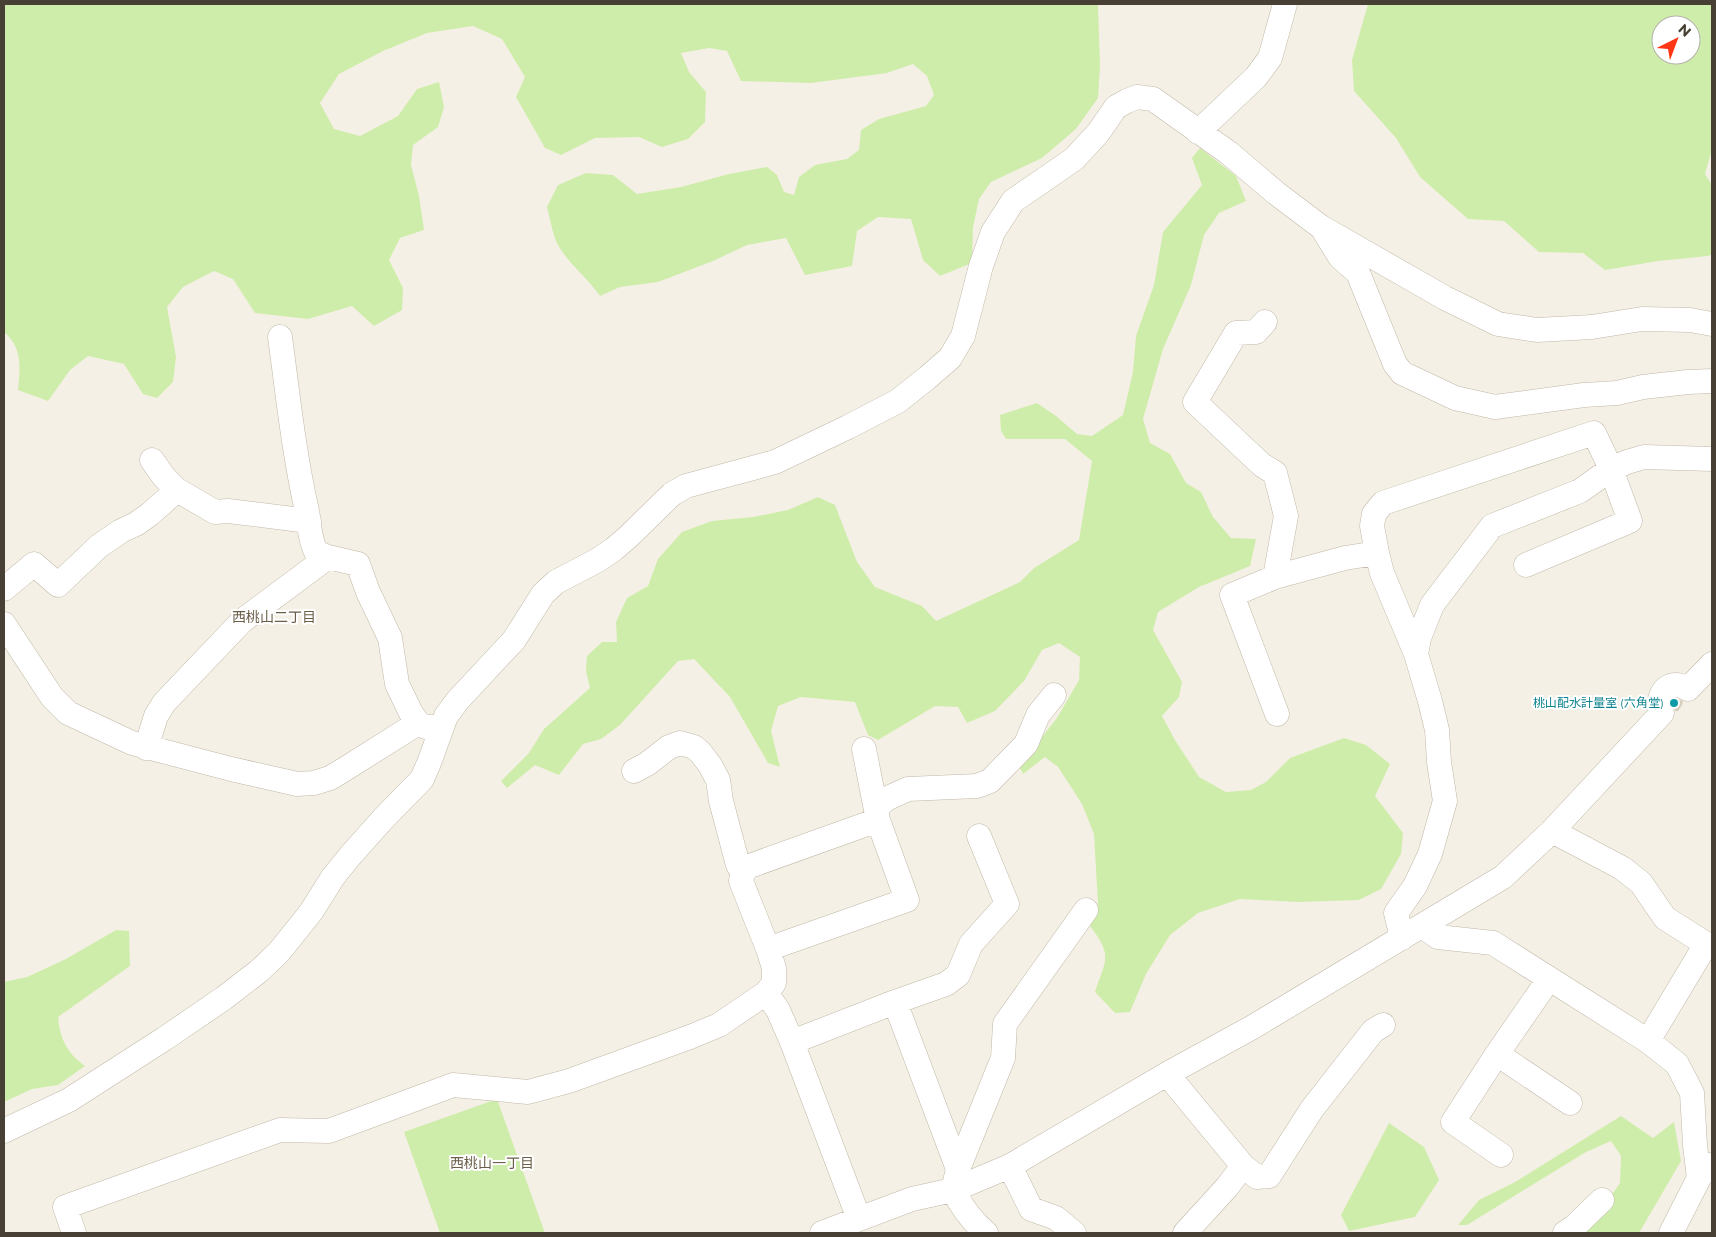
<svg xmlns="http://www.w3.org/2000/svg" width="1716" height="1237" font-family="Montserrat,'Noto Sans JP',sans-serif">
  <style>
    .green { fill: #cfedaa; fill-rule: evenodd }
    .building { fill: #d8ccba }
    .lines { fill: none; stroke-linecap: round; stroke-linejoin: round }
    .minor-casing { stroke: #c1b8a7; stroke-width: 25 }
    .minor { stroke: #fff; stroke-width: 24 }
    .culture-dot { fill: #0f9aa8; stroke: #fff; stroke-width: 2 }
    .labels { text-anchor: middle; stroke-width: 4; stroke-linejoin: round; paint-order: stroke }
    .culture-label { font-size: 12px; fill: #0d838f; stroke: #fff; text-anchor: end }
    .neighbourhood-label { font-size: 14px; fill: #6c5f4a; stroke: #fff }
  </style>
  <rect width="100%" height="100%" fill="#f5f0e6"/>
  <path class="green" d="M 4,4 L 1098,4 L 1100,66 L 1098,98 L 1076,129 L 1042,158 L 991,182 L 979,199 L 973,227 L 972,263 L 940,276 L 923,260 L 911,219 L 878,217 L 857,231 L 852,266 L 805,275 L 786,238 L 747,245 L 713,261 L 658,282 L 620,287 L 600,296 C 587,277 566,262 556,241 C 552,231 550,218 547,207 L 558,185 L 586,173 L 613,175 L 637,194 L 681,187 L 729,174 L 767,167 L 777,175 L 784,192 L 794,195 L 799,177 L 815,165 L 847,159 L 859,150 L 861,130 L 879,119 L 926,106 L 934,95 L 927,76 L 913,64 L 887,73 L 811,83 L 741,81 L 727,51 L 709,48 L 681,53 L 689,72 L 706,92 L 705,122 L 688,139 L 662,147 L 639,137 L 595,138 L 561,155 L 545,148 L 516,97 L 525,77 L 502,39 L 473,26 L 427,33 L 383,51 L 339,74 L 320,103 L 334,129 L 360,136 L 398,116 L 417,89 L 439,82 L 444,107 L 438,127 L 413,145 L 411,165 L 419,196 L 424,230 L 400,238 L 389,260 L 403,288 L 402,310 L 374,326 L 352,306 L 308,319 L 255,313 L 233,279 L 214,271 L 183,287 L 167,307 L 176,357 L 173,382 L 157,398 L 143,394 L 124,364 L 88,356 L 70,370 L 48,401 L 18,390 C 20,368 23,348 4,332 Z
    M 1368,4 L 1712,4 L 1712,149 L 1705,174 L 1712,185 L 1712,254 L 1708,256 L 1658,261 L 1605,270 L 1583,253 L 1539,252 L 1504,221 L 1468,219 L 1420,177 L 1396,138 L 1354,91 L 1352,60 ZM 1661,25 L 1691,25 L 1691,55 L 1661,55 Z
    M 1200,148 L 1236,176 L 1246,201 L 1219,213 L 1204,235 L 1191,285 L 1163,349 L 1143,419 L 1150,443 L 1170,454 L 1186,483 L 1201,492 L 1213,517 L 1231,538 L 1256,539 L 1250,566 L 1199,587 L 1158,612 L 1153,630 L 1182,682 L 1179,697 L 1162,716 L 1175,740 L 1199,777 L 1226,792 L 1251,790 L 1266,782 L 1290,758 L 1344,738 L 1366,745 L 1390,764 L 1375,796 L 1403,833 L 1401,854 L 1381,889 L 1359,900 L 1298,902 L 1240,899 L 1198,913 L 1170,935 L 1146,974 L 1130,1012 L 1115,1013 L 1095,992 C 1106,959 1113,956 1090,926 L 1098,904 L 1094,834 L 1082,804 L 1058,767 L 1045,757 L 1023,774 L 1019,766 L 1057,718 L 1079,680 L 1080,657 L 1059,643 L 1042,650 L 1024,681 L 995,711 L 967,723 L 958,707 L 935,706 L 878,740 L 868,735 L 855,702 L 801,697 L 778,706 L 771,731 L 780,767 L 768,763 L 730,697 L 694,659 L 678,661 L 620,725 L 601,739 L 583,744 L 559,775 L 535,765 L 507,788 L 501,781 L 529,753 L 544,729 L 590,688 L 586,671 L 587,656 L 602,642 L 617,642 L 616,622 L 627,598 L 648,586 L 658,559 L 682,532 L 712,521 L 753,517 L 788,510 L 818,497 L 835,505 L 857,562 L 875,587 L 922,606 L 936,621 L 1020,582 L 1034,568 L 1079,540 L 1092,461 L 1065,439 L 1006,439 L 1001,431 L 1000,415 L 1037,403 L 1056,416 L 1077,434 L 1092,436 L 1123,415 L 1133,372 L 1136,336 L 1154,285 L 1163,232 L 1202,185 L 1192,158 Z
    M 116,930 L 129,931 L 130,966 L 58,1017 C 60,1039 67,1053 85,1066 L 58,1085 L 32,1089 L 4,1102 L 4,982 L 27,977 L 66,959 Z
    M 497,1099 L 545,1233 L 440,1233 L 404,1132 Z
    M 1621,1116 L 1653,1138 L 1674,1122 L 1681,1161 L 1639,1233 L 1585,1233 L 1620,1183 L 1621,1156 L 1611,1141 L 1586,1152 L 1467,1225 L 1458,1225 L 1479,1200 L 1515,1182 Z
    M 1389,1123 L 1424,1147 L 1439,1180 L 1415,1217 L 1349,1231 L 1341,1215 Z"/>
  <path class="building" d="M 1677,699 L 1683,701 L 1682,705 L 1678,711 L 1675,711 L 1674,702 Z"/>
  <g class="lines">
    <defs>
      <path id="minor" d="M 1198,132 L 1256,77 L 1270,58 L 1285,4
        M 1324,231 L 1340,257 L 1358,273 L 1395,364 L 1402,373 L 1455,398 L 1495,407 L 1584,395 L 1617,393 L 1643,387 L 1688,382 L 1712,381
        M 1265,322 L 1256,332 L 1236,333 L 1195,402 L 1262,465 L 1275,473 L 1286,516 L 1275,577
        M 280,337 C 288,396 294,454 307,511 C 310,526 309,538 316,552 L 328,557 L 358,564 L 368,592 L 390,638 L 397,684 L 411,713 L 418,723 L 426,727 L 433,727
        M 152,460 L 164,477 L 177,490 L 215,512 L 228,511 L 309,521
        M 4,589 L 34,564 L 58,585 L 99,546 L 121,531 L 136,524 L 150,514 L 177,490
        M 4,624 L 52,697 L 68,713 L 132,743 L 231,769 L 297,784 L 314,783 L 330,778 L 345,769 L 418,723
        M 1416,654 L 1419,638 L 1432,605 L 1492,526 L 1580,491 L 1611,469 L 1627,462 L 1644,457 L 1712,459
        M 1277,714 L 1232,595 L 1275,577 L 1345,558 L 1377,553
        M 146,748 L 156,716 L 164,703 L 242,621 L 328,557
        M 864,749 L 878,820
        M 634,771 L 647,764 L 669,747 L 680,743 L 694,747 L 700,752 L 710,765 L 718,780 L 721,801 L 738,865 L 743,873
        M 876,809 L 886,799 L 908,789 L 977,786 L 990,781 L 1026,744 L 1038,715 L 1054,695
        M 878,820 L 907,900 L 768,949 L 741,881 L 743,873 L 747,867 Z
        M 1552,831 L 1622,868 L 1641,883 L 1665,918 L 1706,944 L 1648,1041
        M 1422,926 L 1438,937 L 1493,943 L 1648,1041 L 1677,1064 L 1692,1093 L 1695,1145 L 1699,1178
        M 1402,938 L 1396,913 L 1415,886 L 1430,854 L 1445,801 L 1439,762 L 1437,730 L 1430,701 L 1416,654 L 1382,573 L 1377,553 L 1372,526 L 1374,514 L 1383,503 L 1594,433 L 1611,469 L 1630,521 L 1526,565
        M 768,949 L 774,968 L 774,983 L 766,993 L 778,1010 L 792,1042 L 859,1219
        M 1549,979 L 1497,1054 L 1570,1103
        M 895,1002 L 958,1169 L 953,1190 C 961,1206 972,1221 986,1233
        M 792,1042 L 895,1002 L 946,984 L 958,975 L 971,944 L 1007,904 L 979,836
        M 1497,1054 L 1453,1122 L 1501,1155
        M 1167,1074 L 1243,1166 L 1227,1187 L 1185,1233
        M 4,1131 L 69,1100 L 164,1039 L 224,998 L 259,971 L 279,952 L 311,912 L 333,877 L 350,856 L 383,819 L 422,779 L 429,763 L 446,716 L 458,700 L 514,640 L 543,594 L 556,582 L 598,560 L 614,549 L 628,537 L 672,494 L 686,486 L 775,462 L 848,427 L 898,401 L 927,378 L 950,358 L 963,336 L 981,266 L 993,232 L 1013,201 L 1074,159 L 1098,133 L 1116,107 L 1127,101 L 1137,97 L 1153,99 L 1229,153 L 1276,193 L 1321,227 L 1445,298 L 1498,324 L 1537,330 L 1592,327 L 1642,319 L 1690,320 L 1712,324
        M 1010,1166 L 1031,1209 L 1056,1218 L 1074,1233
        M 1243,1166 L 1257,1177 L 1269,1176 L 1312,1109 L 1373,1031 L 1383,1025
        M 958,1169 L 1003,1058 L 1005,1024 L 1086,910
        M 74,1233 L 65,1207 L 280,1130 L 329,1131 L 453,1085 L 528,1092 L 569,1081 L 690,1037 L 719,1025 L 766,993
        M 822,1233 L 912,1199 L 953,1190 L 1010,1166 L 1167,1074 L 1251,1028 L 1503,877 L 1552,831 L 1662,713 C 1656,702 1662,685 1676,685 C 1681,685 1684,687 1688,689 L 1712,664
        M 1565,1233 L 1574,1227 L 1602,1200
        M 1671,1233 L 1699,1178 L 1709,1165"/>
    </defs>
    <use href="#minor" class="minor-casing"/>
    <use href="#minor" class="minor"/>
  </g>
  <circle class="culture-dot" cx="1674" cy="703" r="5"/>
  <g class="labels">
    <g class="culture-label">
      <text x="1664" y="707">桃山配水計量室 (六角堂)</text>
    </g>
    <g class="neighbourhood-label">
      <text x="274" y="622">西桃山二丁目</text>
      <text x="492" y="1168">西桃山一丁目</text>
    </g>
  </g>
  <rect width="1716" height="1237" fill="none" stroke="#484034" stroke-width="10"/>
  <g transform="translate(1676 40) rotate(42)"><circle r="24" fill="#ffffff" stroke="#b6b3ae"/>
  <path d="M0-4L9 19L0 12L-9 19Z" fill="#ff3613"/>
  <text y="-8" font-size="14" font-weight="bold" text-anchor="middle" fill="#484034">N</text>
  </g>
</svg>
